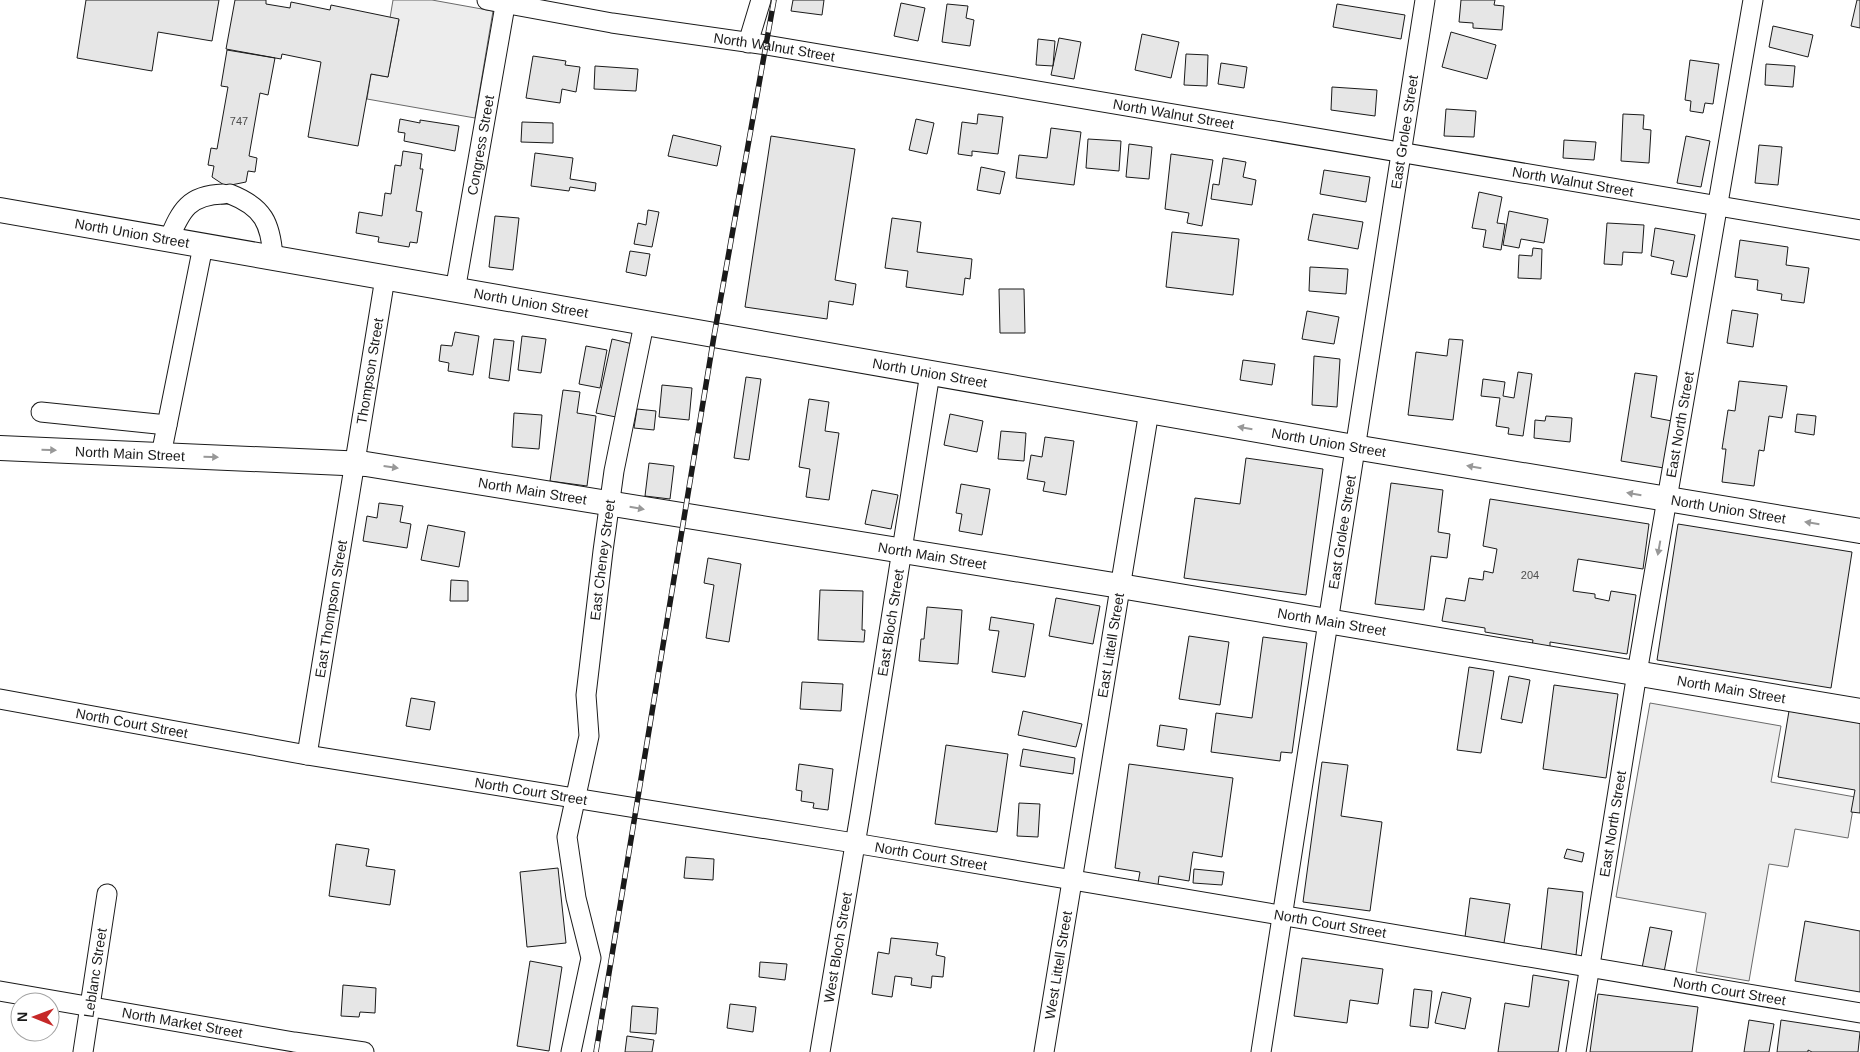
<svg xmlns="http://www.w3.org/2000/svg" width="1860" height="1052" font-family="Arial,sans-serif">
  <style>
    .built { fill: #ededed; stroke: #6a6a6a }
    .building { fill: #e6e6e6; stroke: #1a1a1a }
    .lines { fill: none; stroke-linecap: round; stroke-linejoin: round }
    .minor-casing { stroke: #1a1a1a; stroke-width: 21 }
    .major-casing { stroke: #1a1a1a; stroke-width: 26 }
    .minor { stroke: #fff; stroke-width: 19 }
    .major { stroke: #fff; stroke-width: 24 }
    .rail-casing { stroke: #1a1a1a; stroke-width: 5.5 }
    .rail { stroke: #fff; stroke-width: 4; stroke-dasharray: 11; stroke-linecap: butt }
    .oneway { fill: #989898 }
    .labels { text-anchor: middle; stroke-width: 4; stroke-linejoin: round; paint-order: stroke }
    .number-label { font-size: 11px; fill: #4d4d4d }
    .street-label { font-size: 14px; fill: #1a1a1a; stroke: #fff }
  </style>
  <rect width="100%" height="100%" fill="#fff"/>
  <path class="built" d="M 393,0 L 432,0 L 493,11 L 475,118 L 367,99 L 371,74 L 388,77 L 399,20 L 390,18 Z
    M 1650,703 L 1781,726 L 1771,782 L 1855,797 L 1848,838 L 1795,829 L 1788,867 L 1769,864 L 1749,981 L 1696,972 L 1706,913 L 1616,897 Z"/>
  <path class="building" d="M 86,0 L 219,0 L 212,41 L 158,32 L 152,71 L 77,58 Z
    M 235,0 L 266,0 L 266,4 L 290,8 L 291,2 L 330,10 L 331,5 L 399,19 L 388,77 L 371,74 L 358,146 L 308,137 L 321,62 L 282,54 L 281,59 L 226,49 Z
    M 793,0 L 824,0 L 822,15 L 791,11 Z
    M 1461,0 L 1495,0 L 1494,5 L 1504,6 L 1502,30 L 1473,28 L 1473,23 L 1459,22 Z
    M 1857,0 L 1860,0 L 1860,28 L 1851,26 Z
    M 901,3 L 925,8 L 918,41 L 894,36 Z
    M 947,4 L 968,6 L 966,18 L 974,20 L 970,46 L 942,42 Z
    M 1337,4 L 1405,15 L 1401,39 L 1333,27 Z
    M 1773,26 L 1813,35 L 1808,57 L 1769,47 Z
    M 1451,32 L 1496,45 L 1487,79 L 1442,67 Z
    M 1142,34 L 1179,42 L 1171,78 L 1135,70 Z
    M 1059,38 L 1081,42 L 1074,79 L 1051,75 Z
    M 1038,39 L 1055,41 L 1053,66 L 1036,65 Z
    M 227,50 L 275,58 L 268,95 L 260,93 L 249,156 L 257,158 L 255,172 L 248,171 L 246,182 L 231,185 L 229,204 L 221,204 L 224,185 L 212,177 L 214,166 L 208,165 L 211,148 L 217,149 L 228,87 L 221,86 Z
    M 1186,54 L 1208,55 L 1207,86 L 1184,85 Z
    M 533,56 L 566,61 L 565,65 L 580,67 L 576,92 L 562,89 L 560,103 L 526,98 Z
    M 1690,60 L 1719,64 L 1713,104 L 1705,103 L 1703,113 L 1690,111 L 1691,101 L 1685,100 Z
    M 1221,63 L 1247,67 L 1244,88 L 1218,84 Z
    M 1766,64 L 1795,66 L 1793,87 L 1765,85 Z
    M 595,66 L 638,69 L 636,91 L 594,89 Z
    M 1332,87 L 1377,90 L 1375,116 L 1331,110 Z
    M 1446,109 L 1476,111 L 1474,137 L 1444,136 Z
    M 978,114 L 1003,117 L 998,154 L 972,151 L 972,156 L 958,154 L 962,122 L 977,124 Z
    M 1623,114 L 1644,115 L 1643,129 L 1651,130 L 1649,163 L 1621,161 Z
    M 400,119 L 420,123 L 420,120 L 459,126 L 455,151 L 404,141 L 405,133 L 398,132 Z
    M 916,119 L 934,123 L 927,154 L 909,150 Z
    M 522,122 L 553,123 L 553,143 L 521,142 Z
    M 1051,128 L 1081,132 L 1074,185 L 1016,178 L 1019,155 L 1047,158 Z
    M 673,135 L 721,146 L 717,166 L 668,156 Z
    M 771,136 L 855,149 L 835,280 L 856,284 L 853,305 L 829,301 L 827,319 L 745,307 Z
    M 1686,136 L 1710,141 L 1701,187 L 1677,183 Z
    M 1088,139 L 1121,141 L 1119,171 L 1086,168 Z
    M 1564,140 L 1596,142 L 1594,160 L 1563,158 Z
    M 1129,144 L 1152,147 L 1149,179 L 1126,177 Z
    M 1759,145 L 1782,147 L 1778,185 L 1755,183 Z
    M 403,151 L 422,154 L 420,169 L 423,169 L 416,211 L 422,212 L 417,243 L 410,242 L 409,247 L 378,242 L 379,237 L 356,233 L 359,212 L 382,216 L 385,193 L 391,194 L 395,165 L 401,166 Z
    M 535,153 L 573,158 L 570,179 L 596,183 L 595,191 L 570,187 L 569,191 L 531,186 Z
    M 1171,154 L 1213,160 L 1202,226 L 1187,223 L 1189,213 L 1165,209 Z
    M 1223,158 L 1246,162 L 1243,177 L 1256,180 L 1252,205 L 1211,199 L 1213,184 L 1219,185 Z
    M 981,167 L 1005,172 L 1000,194 L 977,190 Z
    M 1324,170 L 1370,177 L 1366,202 L 1320,194 Z
    M 1479,192 L 1502,197 L 1497,223 L 1505,224 L 1501,250 L 1483,247 L 1486,230 L 1472,228 Z
    M 648,210 L 659,212 L 652,247 L 634,244 L 638,223 L 646,225 Z
    M 1509,211 L 1548,219 L 1544,243 L 1521,239 L 1519,248 L 1503,245 Z
    M 1313,214 L 1363,222 L 1358,249 L 1308,240 Z
    M 495,216 L 519,218 L 513,270 L 489,267 Z
    M 892,218 L 921,222 L 917,252 L 972,259 L 970,279 L 965,278 L 963,295 L 906,287 L 908,271 L 885,268 Z
    M 1607,223 L 1644,225 L 1642,253 L 1623,252 L 1622,265 L 1604,264 Z
    M 1655,228 L 1695,235 L 1687,277 L 1671,274 L 1674,261 L 1651,256 Z
    M 1172,232 L 1239,239 L 1233,295 L 1166,287 Z
    M 1740,240 L 1788,247 L 1786,265 L 1809,268 L 1804,303 L 1781,300 L 1782,294 L 1757,290 L 1758,280 L 1735,277 Z
    M 1533,248 L 1542,249 L 1541,279 L 1518,278 L 1519,255 L 1532,256 Z
    M 630,251 L 650,254 L 646,276 L 626,272 Z
    M 1310,267 L 1348,269 L 1346,294 L 1309,291 Z
    M 999,289 L 1024,289 L 1025,333 L 1000,333 Z
    M 1732,310 L 1758,314 L 1753,347 L 1727,343 Z
    M 1307,311 L 1339,317 L 1334,344 L 1302,339 Z
    M 455,332 L 479,336 L 473,375 L 448,371 L 449,363 L 439,361 L 441,345 L 452,346 Z
    M 522,336 L 546,339 L 541,373 L 518,370 Z
    M 494,339 L 514,341 L 509,381 L 489,378 Z
    M 612,339 L 637,345 L 621,418 L 596,413 Z
    M 1449,339 L 1463,340 L 1453,420 L 1408,415 L 1416,352 L 1447,356 Z
    M 586,346 L 607,350 L 600,388 L 579,384 Z
    M 1314,356 L 1340,359 L 1337,407 L 1312,405 Z
    M 1243,360 L 1275,364 L 1272,385 L 1240,380 Z
    M 1518,372 L 1532,374 L 1523,436 L 1508,434 L 1509,428 L 1496,426 L 1500,398 L 1481,396 L 1483,379 L 1505,382 L 1503,396 L 1514,398 Z
    M 1635,373 L 1657,376 L 1651,417 L 1672,421 L 1664,468 L 1621,461 Z
    M 746,377 L 761,379 L 749,460 L 734,458 Z
    M 1739,381 L 1787,386 L 1782,418 L 1769,416 L 1764,451 L 1759,450 L 1754,486 L 1722,482 L 1726,449 L 1722,449 L 1728,410 L 1735,411 Z
    M 662,385 L 692,388 L 689,420 L 659,417 Z
    M 563,390 L 580,392 L 577,413 L 596,416 L 587,486 L 550,481 Z
    M 809,399 L 829,402 L 825,431 L 839,433 L 829,500 L 806,497 L 810,469 L 799,467 Z
    M 637,409 L 656,411 L 654,430 L 634,428 Z
    M 514,413 L 542,415 L 539,449 L 512,447 Z
    M 950,414 L 983,421 L 977,452 L 944,445 Z
    M 1797,414 L 1816,416 L 1814,435 L 1795,432 Z
    M 1546,416 L 1572,418 L 1570,442 L 1534,438 L 1535,420 L 1545,421 Z
    M 1001,431 L 1026,433 L 1024,461 L 998,459 Z
    M 1045,437 L 1074,441 L 1066,495 L 1043,491 L 1045,482 L 1027,479 L 1031,455 L 1042,457 Z
    M 1246,458 L 1323,469 L 1306,595 L 1184,578 L 1195,498 L 1240,504 Z
    M 649,463 L 674,466 L 670,499 L 645,496 Z
    M 1391,483 L 1443,490 L 1438,532 L 1450,534 L 1447,558 L 1431,556 L 1424,610 L 1375,604 Z
    M 961,484 L 990,489 L 982,535 L 959,531 L 962,514 L 956,513 Z
    M 872,490 L 898,495 L 891,529 L 865,524 Z
    M 1490,499 L 1649,524 L 1643,569 L 1578,559 L 1573,591 L 1595,594 L 1595,598 L 1609,601 L 1611,591 L 1636,595 L 1627,654 L 1550,642 L 1550,649 L 1532,646 L 1533,640 L 1485,632 L 1485,628 L 1442,621 L 1446,598 L 1465,601 L 1469,578 L 1483,580 L 1484,571 L 1493,573 L 1497,549 L 1483,546 Z
    M 379,503 L 403,506 L 400,522 L 411,524 L 407,548 L 363,541 L 367,516 L 377,518 Z
    M 1678,524 L 1852,552 L 1831,688 L 1657,660 Z
    M 428,525 L 465,532 L 459,567 L 421,560 Z
    M 708,558 L 741,564 L 729,642 L 706,638 L 714,585 L 704,583 Z
    M 451,580 L 468,581 L 468,601 L 450,601 Z
    M 820,590 L 863,591 L 862,630 L 865,630 L 864,642 L 818,640 Z
    M 1056,598 L 1100,606 L 1093,644 L 1049,636 Z
    M 927,607 L 962,610 L 958,664 L 919,661 L 921,639 L 924,639 Z
    M 991,617 L 1034,624 L 1025,677 L 992,672 L 999,631 L 989,630 Z
    M 1189,636 L 1229,642 L 1220,705 L 1179,699 Z
    M 1263,637 L 1307,643 L 1292,753 L 1281,752 L 1280,761 L 1211,752 L 1216,713 L 1252,718 Z
    M 1469,667 L 1494,671 L 1481,753 L 1457,750 Z
    M 1509,676 L 1530,680 L 1522,723 L 1501,719 Z
    M 802,682 L 843,684 L 841,711 L 800,709 Z
    M 1554,685 L 1618,694 L 1606,778 L 1543,769 Z
    M 411,698 L 435,702 L 430,730 L 406,726 Z
    M 1023,711 L 1082,724 L 1076,747 L 1018,735 Z
    M 1789,711 L 1860,723 L 1860,813 L 1851,812 L 1855,790 L 1778,777 Z
    M 1160,725 L 1187,729 L 1184,750 L 1157,746 Z
    M 946,745 L 1008,754 L 997,832 L 935,824 Z
    M 1023,749 L 1075,758 L 1073,774 L 1020,766 Z
    M 1322,762 L 1348,765 L 1341,816 L 1382,822 L 1370,911 L 1303,902 Z
    M 799,764 L 833,769 L 828,810 L 813,808 L 814,803 L 801,801 L 802,791 L 796,790 Z
    M 1129,764 L 1233,778 L 1222,857 L 1193,852 L 1189,881 L 1159,876 L 1158,885 L 1138,883 L 1140,872 L 1115,868 Z
    M 1019,803 L 1040,804 L 1038,837 L 1017,836 Z
    M 336,844 L 369,849 L 366,866 L 395,870 L 390,905 L 329,896 Z
    M 1567,849 L 1584,853 L 1582,862 L 1564,858 Z
    M 686,857 L 714,859 L 713,880 L 684,878 Z
    M 558,868 L 566,943 L 527,947 L 520,872 Z
    M 1194,869 L 1224,872 L 1222,885 L 1193,883 Z
    M 1548,888 L 1583,892 L 1576,955 L 1541,951 Z
    M 1470,898 L 1510,904 L 1504,943 L 1465,937 Z
    M 1805,921 L 1860,931 L 1860,992 L 1795,981 Z
    M 1650,927 L 1672,931 L 1664,972 L 1642,968 Z
    M 891,938 L 938,943 L 936,955 L 945,957 L 943,977 L 932,976 L 931,988 L 911,985 L 912,978 L 895,976 L 892,997 L 872,994 L 878,952 L 889,954 Z
    M 1302,958 L 1383,969 L 1378,1004 L 1350,1000 L 1347,1023 L 1294,1016 Z
    M 530,961 L 562,967 L 549,1051 L 517,1046 Z
    M 760,962 L 787,964 L 785,980 L 759,977 Z
    M 1533,975 L 1569,981 L 1558,1052 L 1498,1052 L 1505,1003 L 1529,1007 Z
    M 343,985 L 376,988 L 375,1013 L 360,1012 L 359,1017 L 341,1016 Z
    M 1414,989 L 1432,991 L 1428,1028 L 1410,1026 Z
    M 1442,992 L 1471,998 L 1465,1029 L 1435,1023 Z
    M 1598,994 L 1698,1007 L 1692,1052 L 1590,1052 Z
    M 730,1004 L 756,1007 L 753,1032 L 727,1028 Z
    M 632,1006 L 658,1008 L 656,1034 L 630,1032 Z
    M 1749,1020 L 1774,1024 L 1769,1052 L 1744,1052 Z
    M 1781,1020 L 1860,1032 L 1858,1052 L 1812,1052 L 1808,1050 L 1808,1052 L 1777,1052 Z
    M 627,1036 L 654,1040 L 652,1052 L 625,1052 Z"/>
  <g class="lines">
    <defs>
      <g id="minor">
        <path id="s1" d="M 487,0 L 612,23 L 766,45 L 1860,230"/>
        <path d="M 748,43 L 761,0"/>
        <path d="M 230,194 C 263,207 271,223 273,258"/>
        <path d="M 169,239 C 181,210 189,195 223,194"/>
        <path id="s2" d="M 455,291 L 506,0"/>
        <path d="M 41,412 L 167,425"/>
        <path d="M 161,455 L 203,246"/>
        <path id="s3" d="M 0,699 L 307,755 L 854,843 L 1860,1013"/>
        <path id="s4" d="M 307,755 L 385,278"/>
        <path id="s5" d="M 0,991 L 294,1042 L 364,1052"/>
        <path id="s6" d="M 83,1052 L 107,894"/>
        <path id="s7" d="M 571,1052 L 591,958 L 576,898 L 567,837 L 589,736 L 586,695 L 603,551 L 614,471 L 644,324"/>
        <path id="s8" d="M 820,1052 L 861,809 L 930,373"/>
        <path id="s9" d="M 1044,1052 L 1149,411"/>
        <path id="s10" d="M 1261,1052 L 1425,0"/>
        <path id="s11" d="M 1576,1052 L 1637,673 L 1753,0"/>
      </g>
      <g id="major">
        <path id="s12" d="M 0,210 L 1354,447 L 1860,531"/>
        <path id="s13" d="M 0,448 L 366,464 L 1120,586 L 1860,711"/>
      </g>
    </defs>
    <use href="#minor" class="minor-casing"/>
    <use href="#major" class="major-casing"/>
    <use href="#minor" class="minor"/>
    <use href="#major" class="major"/>
    <defs>
      <path id="rail" d="M 596,1052 L 714,336 L 774,0"/>
    </defs>
    <use href="#rail" class="rail-casing"/>
    <use href="#rail" class="rail"/>
  </g>
  <defs><path id="oneway-solid" d="M-6-.8H1V-3.2L6.5 0L1 3.2V.8H-6Z" transform="scale(1.25)"/></defs>
  <g class="oneway">
    <use href="#oneway-solid" transform="translate(1245 428) rotate(-170)"/>
    <use href="#oneway-solid" transform="translate(49 450) rotate(2)"/>
    <use href="#oneway-solid" transform="translate(211 457) rotate(2)"/>
    <use href="#oneway-solid" transform="translate(391 467) rotate(8)"/>
    <use href="#oneway-solid" transform="translate(1474 467) rotate(-170)"/>
    <use href="#oneway-solid" transform="translate(1634 494) rotate(-170)"/>
    <use href="#oneway-solid" transform="translate(637 508) rotate(10)"/>
    <use href="#oneway-solid" transform="translate(1812 523) rotate(-171)"/>
    <use href="#oneway-solid" transform="translate(1659 548) rotate(100)"/>
  </g>
  <g class="labels">
    <g class="number-label">
      <text x="239" y="125">747</text>
      <text x="1530" y="579">204</text>
    </g>
    <g class="street-label">
      <text dy="5" stroke="none"><textPath href="#s1" startOffset="291">North Walnut Street</textPath></text>
      <text dy="5" stroke="none"><textPath href="#s1" startOffset="696">North Walnut Street</textPath></text>
      <text dy="5" stroke="none"><textPath href="#s10" startOffset="931">East Grolee Street</textPath></text>
      <text dy="5" stroke="none"><textPath href="#s2" startOffset="148">Congress Street</textPath></text>
      <text dy="5" stroke="none"><textPath href="#s1" startOffset="1101">North Walnut Street</textPath></text>
      <text dy="5" stroke="none"><textPath href="#s12" startOffset="134">North Union Street</textPath></text>
      <text dy="5" stroke="none"><textPath href="#s12" startOffset="539">North Union Street</textPath></text>
      <text dy="5" stroke="none"><textPath href="#s4" startOffset="389">Thompson Street</textPath></text>
      <text dy="5" stroke="none"><textPath href="#s12" startOffset="944">North Union Street</textPath></text>
      <text dy="5" stroke="none"><textPath href="#s11" startOffset="636">East North Street</textPath></text>
      <text dy="5" stroke="none"><textPath href="#s12" startOffset="1349">North Union Street</textPath></text>
      <text dy="5" stroke="none"><textPath href="#s13" startOffset="130">North Main Street</textPath></text>
      <text dy="5" stroke="none"><textPath href="#s13" startOffset="535">North Main Street</textPath></text>
      <text dy="5" stroke="none"><textPath href="#s12" startOffset="1754">North Union Street</textPath></text>
      <text dy="5" stroke="none"><textPath href="#s10" startOffset="526">East Grolee Street</textPath></text>
      <text dy="5" stroke="none"><textPath href="#s13" startOffset="940">North Main Street</textPath></text>
      <text dy="5" stroke="none"><textPath href="#s7" startOffset="500">East Cheney Street</textPath></text>
      <text dy="5" stroke="none"><textPath href="#s4" startOffset="148">East Thompson Street</textPath></text>
      <text dy="5" stroke="none"><textPath href="#s13" startOffset="1345">North Main Street</textPath></text>
      <text dy="5" stroke="none"><textPath href="#s8" startOffset="435">East Bloch Street</textPath></text>
      <text dy="5" stroke="none"><textPath href="#s9" startOffset="412">East Littell Street</textPath></text>
      <text dy="5" stroke="none"><textPath href="#s13" startOffset="1750">North Main Street</textPath></text>
      <text dy="5" stroke="none"><textPath href="#s3" startOffset="134">North Court Street</textPath></text>
      <text dy="5" stroke="none"><textPath href="#s3" startOffset="539">North Court Street</textPath></text>
      <text dy="5" stroke="none"><textPath href="#s11" startOffset="231">East North Street</textPath></text>
      <text dy="5" stroke="none"><textPath href="#s3" startOffset="944">North Court Street</textPath></text>
      <text dy="5" stroke="none"><textPath href="#s3" startOffset="1349">North Court Street</textPath></text>
      <text dy="5" stroke="none"><textPath href="#s8" startOffset="106">West Bloch Street</textPath></text>
      <text dy="5" stroke="none"><textPath href="#s9" startOffset="88">West Littell Street</textPath></text>
      <text dy="5" stroke="none"><textPath href="#s6" startOffset="80">Leblanc Street</textPath></text>
      <text dy="5" stroke="none"><textPath href="#s3" startOffset="1754">North Court Street</textPath></text>
      <text dy="5" stroke="none"><textPath href="#s5" startOffset="185">North Market Street</textPath></text>
    </g>
  </g>
  <g transform="translate(35 1017) rotate(271)"><circle r="24" fill="#ffffff" stroke="#a3a3a3"/>
  <path d="M0-4L9 19L0 12L-9 19Z" fill="#c62828"/>
  <text y="-8" font-size="14" font-weight="bold" text-anchor="middle" fill="#1a1a1a">N</text>
  </g>
</svg>
